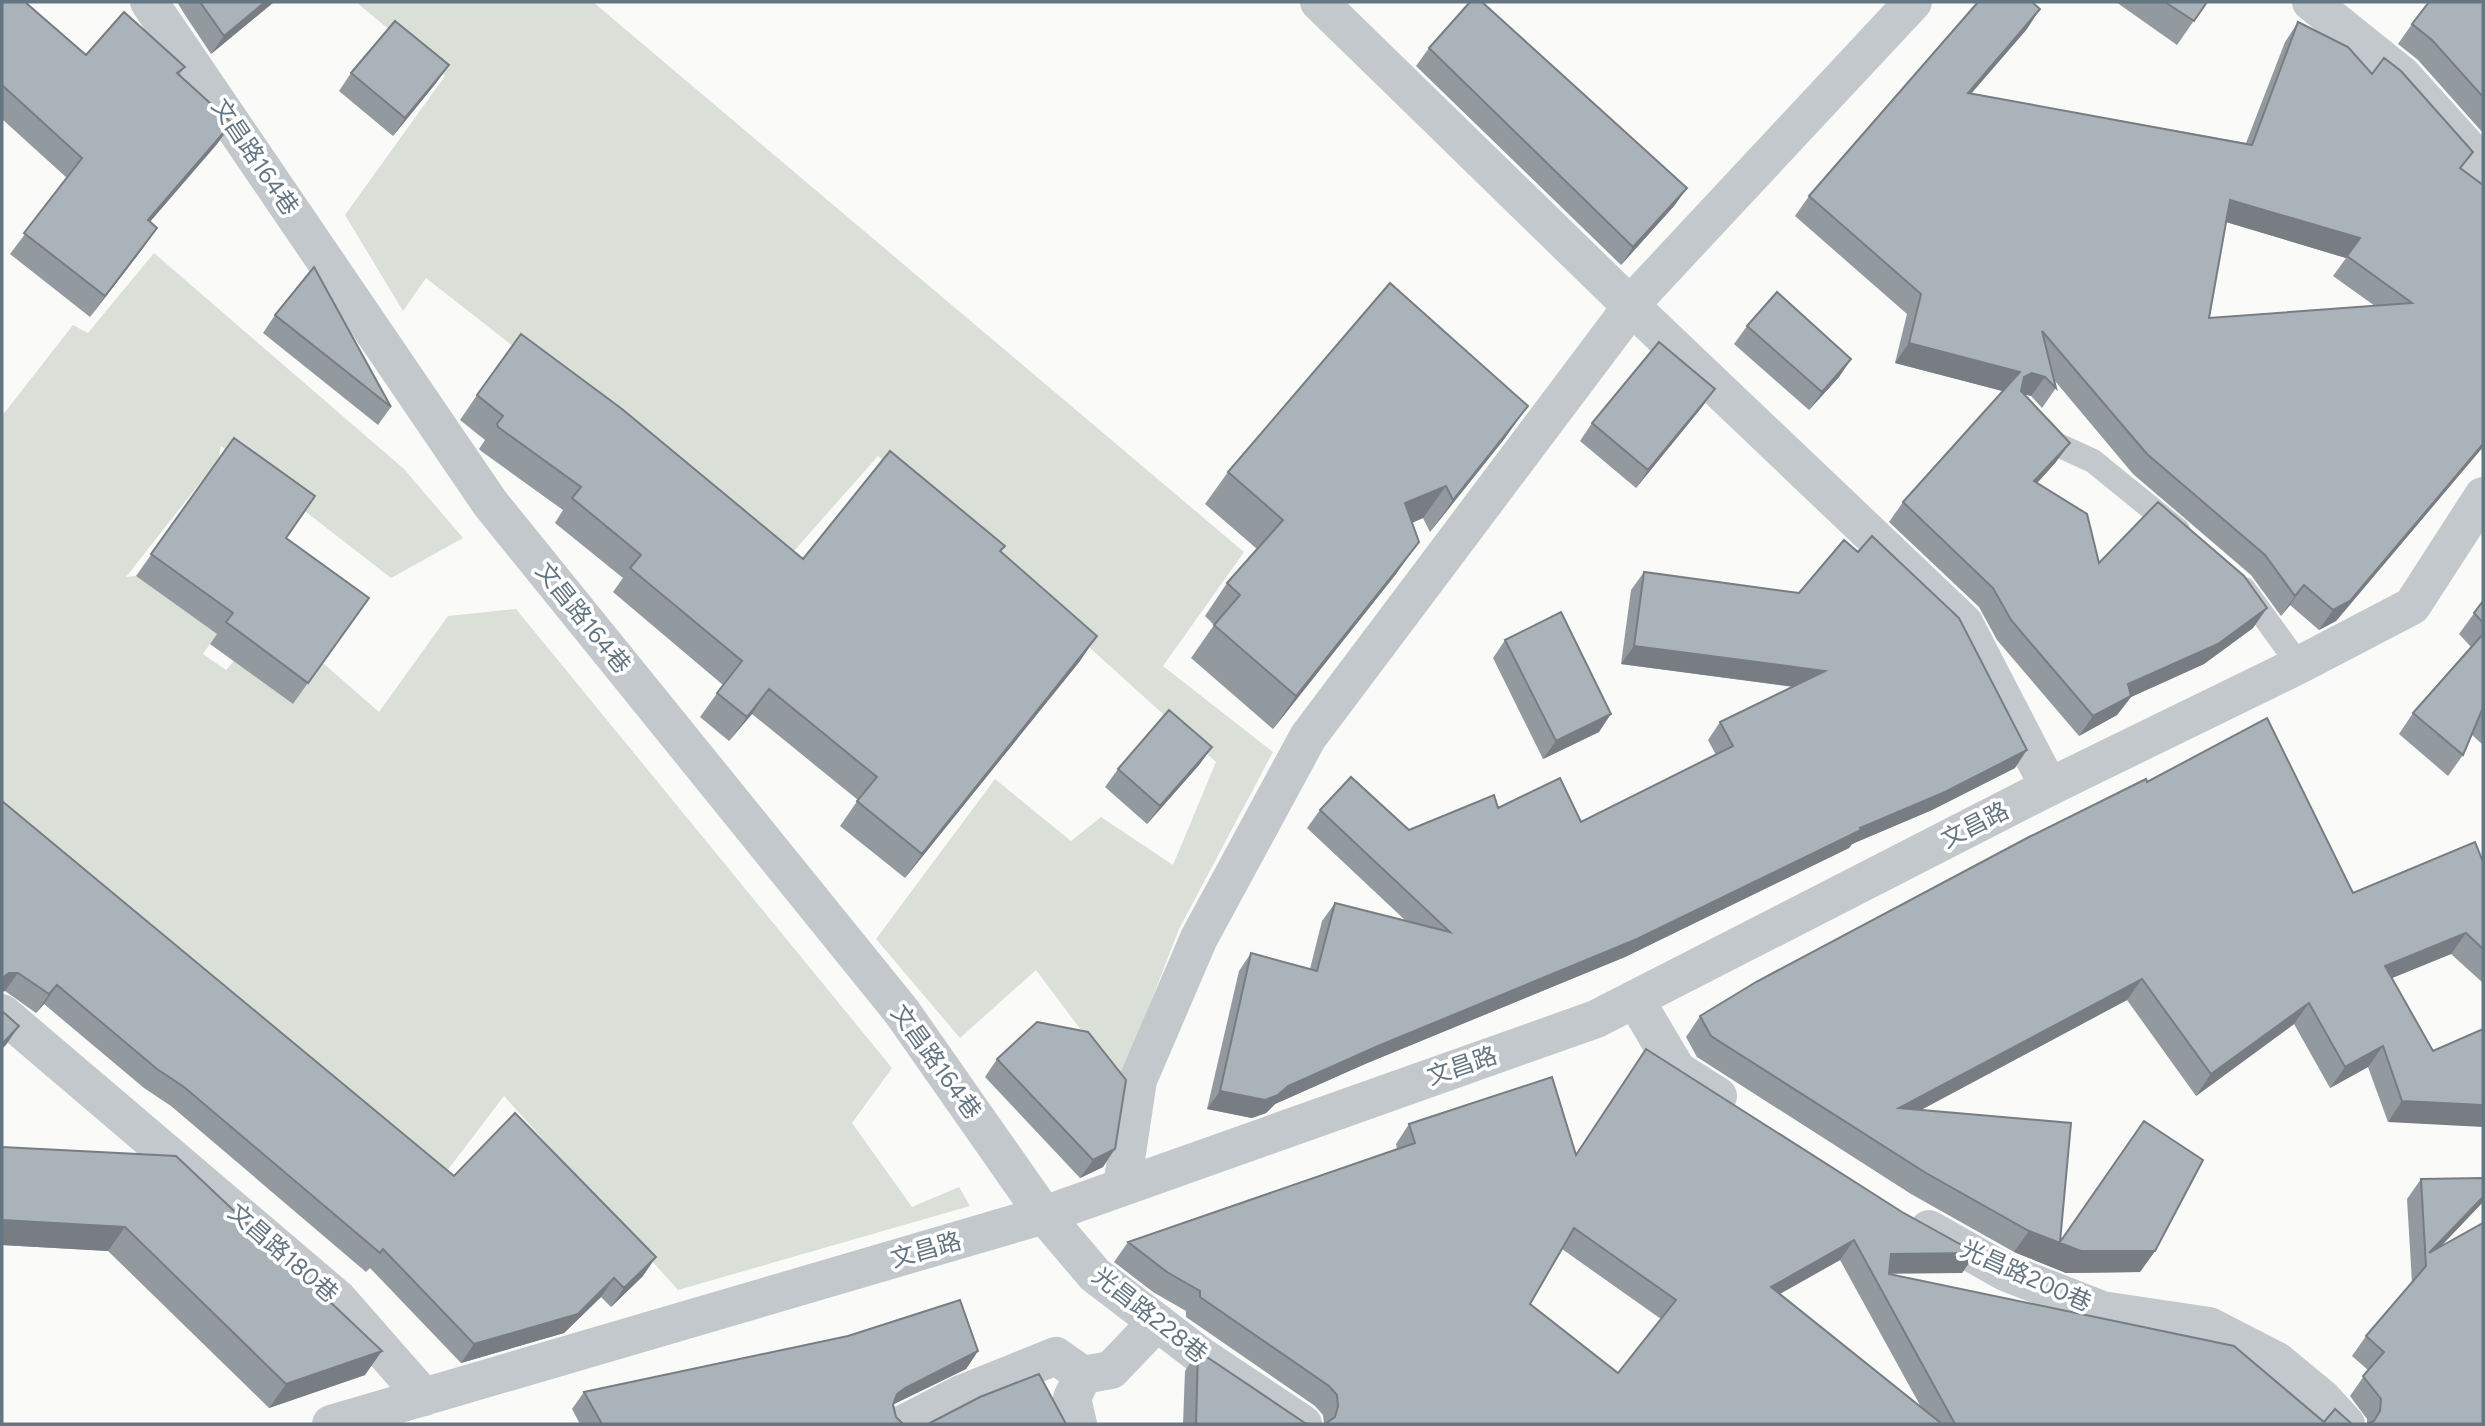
<svg xmlns="http://www.w3.org/2000/svg" width="2485" height="1426" font-family="Figtree,'Noto Sans TC',sans-serif">
  <style>
    .green { fill: #dadfd7 }
    .lines { fill: none; stroke-linecap: round; stroke-linejoin: round }
    .service { stroke: #c3c8cc; stroke-width: 24 }
    .minor { stroke: #c3c8cc; stroke-width: 38 }
    .tertiary { stroke: #c3c8cc; stroke-width: 38 }
    .wall { fill: #929a9f; fill-rule: evenodd }
    .shaded-wall { fill: #777d82 }
    .building { fill: #aab3b9; stroke: #777d82; stroke-width: 2; fill-rule: evenodd }
    .labels { text-anchor: middle; stroke-width: 7; stroke-linejoin: round; paint-order: stroke }
    .street-label { font-size: 24px; fill: #657683; stroke: #fff }
  </style>
  <rect width="100%" height="100%" fill="#fafaf8"/>
  <path class="green" d="M 356,2 L 593,2 L 1244,552 L 1163,666 L 1273,752 L 1179,929 L 1120,1082 L 1036,970 L 960,1038 L 876,939 L 995,779 L 1071,841 L 1101,817 L 1173,865 L 1216,762 L 878,456 L 786,560 L 426,278 L 403,311 L 345,215 L 445,76 Z
    M 154,253 L 404,469 L 463,538 L 391,578 L 221,446 L 218,460 L 126,577 L 136,576 L 217,634 L 203,654 L 226,670 L 234,661 L 293,704 L 323,663 L 379,712 L 448,616 L 516,609 L 892,1068 L 852,1123 L 912,1207 L 959,1187 L 970,1206 L 678,1290 L 504,1096 L 440,1180 L 2,818 L 2,416 L 73,325 L 88,333 Z"/>
  <g class="lines">
    <path class="service" d="M 2040,427 L 2056,444 L 2093,461 L 2178,530
      M 2244,589 L 2299,665"/>
    <path class="minor" d="M 149,2 L 490,503 L 902,1012 L 1044,1215 L 1095,1275 L 1201,1356 L 1303,1424
      M 1319,2 L 1632,307 L 1964,623 L 2049,787
      M 2311,2 L 2402,75 L 2483,165
      M 1635,999 L 1677,1070 L 1718,1096
      M 2,1013 L 338,1299 L 424,1397
      M 1122,1186 L 1138,1080 L 1199,938 L 1308,737 L 1644,290 L 1913,2
      M 1929,1229 L 2005,1272 L 2102,1310 L 2209,1326 L 2277,1361 L 2323,1399 L 2346,1424
      M 903,1424 L 959,1395 L 1056,1356 L 1083,1375 L 1111,1370 L 1157,1322
      M 1078,1424 L 1072,1398 L 1083,1375"/>
    <path class="tertiary" d="M 331,1424 L 1044,1215 L 1596,1019 L 2049,787 L 2299,665 L 2412,606 L 2483,496"/>
  </g>
  <path class="wall" d="M 2,2 L 86,55 L 185,67 L 179,75 L 232,123 L 217,144 L 150,222 L 143,248 L 90,317 L 10,254 L 67,178 L 2,119 Z
    M 177,2 L 274,2 L 211,54 L 187,18 Z
    M 2116,2 L 2207,2 L 2177,45 Z
    M 2483,2 L 2483,133 L 2418,60 L 2398,44 L 2412,24 Z
    M 2298,22 L 2372,74 L 2461,169 L 2483,185 L 2483,447 L 2336,621 L 2319,630 L 2290,605 L 2281,616 L 2251,575 L 2133,474 L 2055,381 L 2056,388 L 2042,408 L 2031,396 L 2023,394 L 2056,462 L 2037,483 L 2099,563 L 2267,608 L 2253,628 L 2204,664 L 2131,697 L 2117,715 L 2079,736 L 1997,640 L 1979,607 L 1889,522 L 1903,502 L 2003,391 L 1895,363 L 1907,314 L 1795,216 L 1809,196 L 2027,29 L 1971,94 L 2246,143 L 2285,42 ZM 2226,222 L 2346,258 L 2333,276 L 2375,306 L 2209,318 Z
    M 1429,48 L 1687,188 L 1674,206 L 1621,265 L 1416,66 Z
    M 449,65 L 436,83 L 393,136 L 339,91 L 351,73 Z
    M 275,315 L 391,407 L 378,425 L 263,333 Z
    M 1747,326 L 1851,359 L 1839,377 L 1809,410 L 1734,344 Z
    M 1715,389 L 1702,407 L 1636,488 L 1580,441 L 1592,423 Z
    M 477,395 L 803,559 L 1005,546 L 1000,551 L 1080,661 L 905,878 L 840,826 L 858,800 L 752,714 L 729,741 L 700,717 L 723,685 L 613,592 L 623,578 L 555,523 L 563,510 L 481,451 L 479,449 L 485,440 L 460,420 Z
    M 234,438 L 286,538 L 369,598 L 293,704 L 210,644 L 217,634 L 136,576 Z
    M 1505,438 L 1430,532 L 1423,518 L 1412,523 L 1396,574 L 1273,729 L 1191,658 L 1214,625 L 1205,616 L 1227,583 L 1257,549 L 1205,504 L 1228,472 Z
    M 1644,572 L 2015,768 L 1932,810 L 1852,844 L 1849,848 L 1625,957 L 1365,1064 L 1275,1104 L 1266,1113 L 1252,1118 L 1207,1109 L 1239,971 L 1251,953 L 1310,969 L 1322,921 L 1335,903 L 1406,921 L 1307,828 L 1320,810 L 1409,830 L 1498,808 L 1581,822 L 1716,755 L 1708,740 L 1720,722 L 1793,687 L 1621,664 L 1631,590 Z
    M 2483,601 L 2483,745 L 2471,734 L 2463,755 L 2448,776 L 2399,734 L 2413,713 L 2471,647 L 2459,634 Z
    M 1505,640 L 1599,732 L 1543,759 L 1493,658 Z
    M 1212,747 L 1199,765 L 1147,824 L 1105,787 L 1118,769 Z
    M 2147,782 L 2353,893 L 2483,862 L 2483,983 L 2451,954 L 2392,978 L 2433,1051 L 2483,1029 L 2388,1122 L 2368,1067 L 2330,1088 L 2294,1024 L 2196,1096 L 2127,1000 L 1921,1110 L 2060,1242 L 2155,1251 L 2140,1272 L 2066,1273 L 2014,1252 L 1911,1194 L 1697,1057 L 1686,1037 L 1700,1016 Z
    M 2,801 L 454,1176 L 643,1276 L 611,1307 L 601,1297 L 564,1333 L 461,1363 L 370,1268 L 366,1272 L 171,1106 L 144,1088 L 44,1004 L 36,1013 L 5,991 Z
    M 1646,1049 L 1902,1212 L 1976,1253 L 1962,1273 L 1889,1274 L 2324,1422 L 2352,1424 L 1324,1424 L 1323,1415 L 1315,1406 L 1186,1317 L 1186,1311 L 1153,1292 L 1114,1262 L 1128,1242 L 1397,1149 L 1396,1144 L 1409,1124 L 1576,1154 ZM 1562,1249 L 1661,1319 L 1618,1373 L 1530,1304 ZM 1840,1260 L 1921,1407 L 1780,1294 Z
    M 997,1059 L 1103,1167 L 1080,1178 L 985,1077 Z
    M 2,1147 L 365,1375 L 269,1408 L 108,1251 L 2,1245 Z
    M 2421,1179 L 2483,1202 L 2440,1247 L 2483,1424 L 2367,1424 L 2367,1419 L 2350,1396 L 2368,1370 L 2352,1356 L 2366,1336 L 2412,1283 L 2407,1199 Z
    M 978,1351 L 966,1369 L 894,1404 L 896,1417 L 903,1424 L 580,1424 L 572,1409 L 584,1392 Z
    M 1198,1351 L 1305,1423 L 1310,1424 L 1183,1424 L 1185,1371 Z"/>
  <path class="shaded-wall" d="M 265,2 L 274,2 L 211,54 L 224,36 Z
    M 2040,9 L 2027,29 L 1954,113 L 1968,93 Z
    M 449,65 L 436,83 L 393,136 L 405,118 Z
    M 232,123 L 217,144 L 133,241 L 148,220 Z
    M 1687,188 L 1674,206 L 1621,265 L 1633,247 Z
    M 2230,200 L 2360,238 L 2346,258 L 2216,219 Z
    M 157,228 L 143,248 L 90,317 L 105,296 Z
    M 1909,343 L 2020,372 L 2006,392 L 1895,363 Z
    M 1851,359 L 1839,377 L 1809,410 L 1822,392 Z
    M 2032,373 L 2045,377 L 2031,396 L 2018,392 L 2024,377 Z
    M 1715,389 L 1702,407 L 1636,488 L 1648,470 Z
    M 1528,406 L 1505,438 L 1430,532 L 1453,500 Z
    M 2070,443 L 2056,462 L 2021,501 L 2034,481 Z
    M 2483,444 L 2483,447 L 2336,621 L 2319,630 L 2333,610 Z
    M 1446,486 L 1423,518 L 1382,535 L 1405,503 Z
    M 1419,542 L 1396,574 L 1273,729 L 1296,696 Z
    M 2304,585 L 2290,605 L 2281,616 L 2295,596 Z
    M 2267,608 L 2253,628 L 2204,664 L 2131,697 L 2117,715 L 2079,736 L 2093,716 L 2128,684 Z
    M 1097,636 L 1080,661 L 905,878 L 922,854 Z
    M 1634,646 L 1825,671 L 1813,689 L 1621,664 Z
    M 769,689 L 752,714 L 729,741 L 747,717 Z
    M 1611,714 L 1599,732 L 1543,759 L 1556,741 Z
    M 1212,747 L 1199,765 L 1147,824 L 1160,806 Z
    M 2027,750 L 2015,768 L 1932,810 L 1852,844 L 1849,848 L 1625,957 L 1365,1064 L 1275,1104 L 1266,1113 L 1252,1118 L 1207,1109 L 1220,1091 L 1288,1086 L 1860,828 Z
    M 2466,933 L 2451,954 L 2370,987 L 2385,966 Z
    M 9,973 L 18,973 L 5,991 L 2,992 L 2,978 Z
    M 2142,979 L 2127,1000 L 1885,1129 L 1899,1108 Z
    M 57,985 L 44,1004 L 36,1013 L 49,994 Z
    M 2309,1003 L 2294,1024 L 2196,1096 L 2211,1074 Z
    M 19,1026 L 6,1045 L 2,1049 L 2,1044 Z
    M 2383,1046 L 2368,1067 L 2330,1088 L 2345,1067 Z
    M 2402,1101 L 2483,1105 L 2483,1127 L 2388,1122 Z
    M 1115,1149 L 1103,1167 L 1080,1178 L 1093,1160 Z
    M 2483,1197 L 2483,1202 L 2426,1262 L 2429,1253 Z
    M 2,1220 L 125,1227 L 108,1251 L 2,1245 Z
    M 2029,1231 L 2081,1251 L 2155,1251 L 2140,1272 L 2066,1273 L 2014,1252 Z
    M 1854,1240 L 1840,1260 L 1758,1306 L 1771,1287 Z
    M 1976,1253 L 1962,1273 L 1877,1273 L 1891,1254 Z
    M 656,1257 L 643,1276 L 611,1307 L 624,1288 Z
    M 614,1278 L 601,1297 L 564,1333 L 461,1363 L 474,1344 Z
    M 382,1351 L 365,1375 L 269,1408 L 286,1384 Z
    M 978,1351 L 966,1369 L 892,1405 L 897,1394 L 905,1388 Z"/>
  <path class="building" d="M 2,2 L 25,2 L 86,55 L 124,12 L 185,67 L 177,73 L 232,123 L 148,220 L 157,228 L 105,296 L 24,233 L 82,158 L 2,85 Z
    M 200,2 L 265,2 L 224,36 Z
    M 1470,2 L 1482,2 L 1687,188 L 1633,247 L 1429,48 Z
    M 1978,2 L 2032,2 L 2040,9 L 1968,93 L 2252,145 L 2298,22 L 2348,47 L 2372,74 L 2384,58 L 2401,71 L 2473,152 L 2460,168 L 2483,185 L 2483,444 L 2350,601 L 2333,610 L 2304,585 L 2295,596 L 2265,555 L 2147,454 L 2042,331 L 2056,388 L 2045,377 L 2032,373 L 2024,377 L 2021,391 L 2070,443 L 2034,481 L 2087,514 L 2099,563 L 2158,502 L 2244,576 L 2267,608 L 2218,644 L 2128,684 L 2131,696 L 2093,716 L 2011,620 L 1993,588 L 1903,502 L 2020,372 L 1909,343 L 1921,294 L 1809,196 ZM 2230,200 L 2360,238 L 2347,256 L 2412,303 L 2209,318 Z
    M 2165,2 L 2207,2 L 2194,21 Z
    M 2429,2 L 2483,2 L 2483,97 L 2432,40 L 2412,24 Z
    M 395,21 L 449,65 L 405,118 L 351,73 Z
    M 314,267 L 391,407 L 275,315 Z
    M 1390,283 L 1528,406 L 1453,500 L 1446,486 L 1405,503 L 1419,542 L 1296,696 L 1214,625 L 1240,595 L 1227,583 L 1283,520 L 1228,472 Z
    M 1777,292 L 1851,359 L 1822,392 L 1747,326 Z
    M 521,334 L 622,409 L 803,559 L 890,451 L 1005,546 L 1000,551 L 1097,636 L 922,854 L 857,801 L 877,777 L 769,689 L 747,717 L 717,693 L 742,661 L 630,568 L 641,555 L 572,498 L 581,487 L 498,427 L 497,424 L 503,416 L 477,395 Z
    M 1659,342 L 1715,389 L 1648,470 L 1592,423 Z
    M 234,438 L 315,496 L 286,538 L 369,598 L 308,683 L 226,622 L 233,613 L 151,554 Z
    M 1872,536 L 1959,618 L 2027,750 L 1945,792 L 1860,828 L 1861,830 L 1637,939 L 1378,1046 L 1288,1086 L 1278,1095 L 1265,1100 L 1220,1091 L 1251,953 L 1317,971 L 1335,903 L 1450,932 L 1320,810 L 1351,777 L 1409,830 L 1494,795 L 1498,808 L 1560,778 L 1581,822 L 1733,746 L 1720,722 L 1825,671 L 1634,646 L 1644,572 L 1799,593 L 1844,540 L 1858,552 Z
    M 2483,601 L 2483,623 L 2474,613 Z
    M 1561,612 L 1611,714 L 1556,741 L 1505,640 Z
    M 2483,634 L 2483,711 L 2482,710 L 2463,755 L 2413,713 Z
    M 1169,710 L 1212,747 L 1160,806 L 1118,769 Z
    M 2267,718 L 2353,893 L 2475,842 L 2483,862 L 2483,949 L 2466,933 L 2385,966 L 2433,1051 L 2483,1029 L 2483,1105 L 2402,1101 L 2383,1046 L 2345,1067 L 2309,1003 L 2211,1074 L 2142,979 L 1899,1108 L 2071,1123 L 2060,1242 L 2144,1121 L 2203,1160 L 2155,1251 L 2081,1251 L 2029,1231 L 1926,1173 L 1711,1036 L 1700,1016 L 1756,982 L 2029,837 L 2146,779 L 2147,782 Z
    M 2,801 L 454,1176 L 515,1113 L 656,1257 L 624,1288 L 614,1278 L 578,1314 L 474,1344 L 383,1249 L 380,1253 L 184,1087 L 157,1069 L 57,985 L 49,994 L 18,973 L 9,973 L 2,978 Z
    M 2,1011 L 19,1026 L 2,1044 Z
    M 1037,1022 L 1088,1032 L 1126,1080 L 1115,1149 L 1093,1160 L 997,1059 Z
    M 1646,1049 L 1902,1212 L 1976,1253 L 1891,1254 L 1889,1274 L 2234,1346 L 2324,1422 L 2335,1409 L 2352,1424 L 1955,1424 L 1854,1240 L 1771,1287 L 1942,1424 L 1325,1424 L 1335,1417 L 1338,1406 L 1337,1395 L 1329,1386 L 1200,1297 L 1200,1291 L 1167,1272 L 1128,1242 L 1415,1143 L 1409,1124 L 1552,1077 L 1576,1155 ZM 1574,1228 L 1676,1300 L 1618,1373 L 1530,1304 Z
    M 2,1147 L 176,1156 L 382,1351 L 286,1384 L 125,1227 L 2,1220 Z
    M 2483,1178 L 2483,1197 L 2429,1253 L 2483,1223 L 2483,1424 L 2367,1424 L 2374,1421 L 2380,1411 L 2381,1399 L 2363,1376 L 2384,1352 L 2366,1336 L 2426,1266 L 2421,1179 Z
    M 960,1300 L 978,1351 L 905,1388 L 897,1394 L 893,1405 L 896,1417 L 903,1424 L 602,1424 L 584,1392 L 848,1336 Z
    M 1198,1351 L 1305,1423 L 1310,1424 L 1196,1424 Z
    M 1039,1374 L 1066,1424 L 928,1424 L 980,1397 Z"/>
  <g class="labels">
    <g class="street-label">
      <text transform="translate(255 157) rotate(56)" y="8">文昌路164巷</text>
      <text transform="translate(583 618) rotate(51)" y="8">文昌路164巷</text>
      <text transform="translate(1975 825) rotate(-27)" y="8">文昌路</text>
      <text transform="translate(936 1062) rotate(54)" y="8">文昌路164巷</text>
      <text transform="translate(1462 1066) rotate(-19)" y="8">文昌路</text>
      <text transform="translate(926 1250) rotate(-16)" y="8">文昌路</text>
      <text transform="translate(283 1253) rotate(41)" y="8">文昌路180巷</text>
      <text transform="translate(2026 1276) rotate(24)" y="8">光昌路200巷</text>
      <text transform="translate(1150 1315) rotate(38)" y="8">光昌路228巷</text>
    </g>
  </g>
  <rect width="2485" height="1426" fill="none" stroke="#657683" stroke-width="7"/>
</svg>
